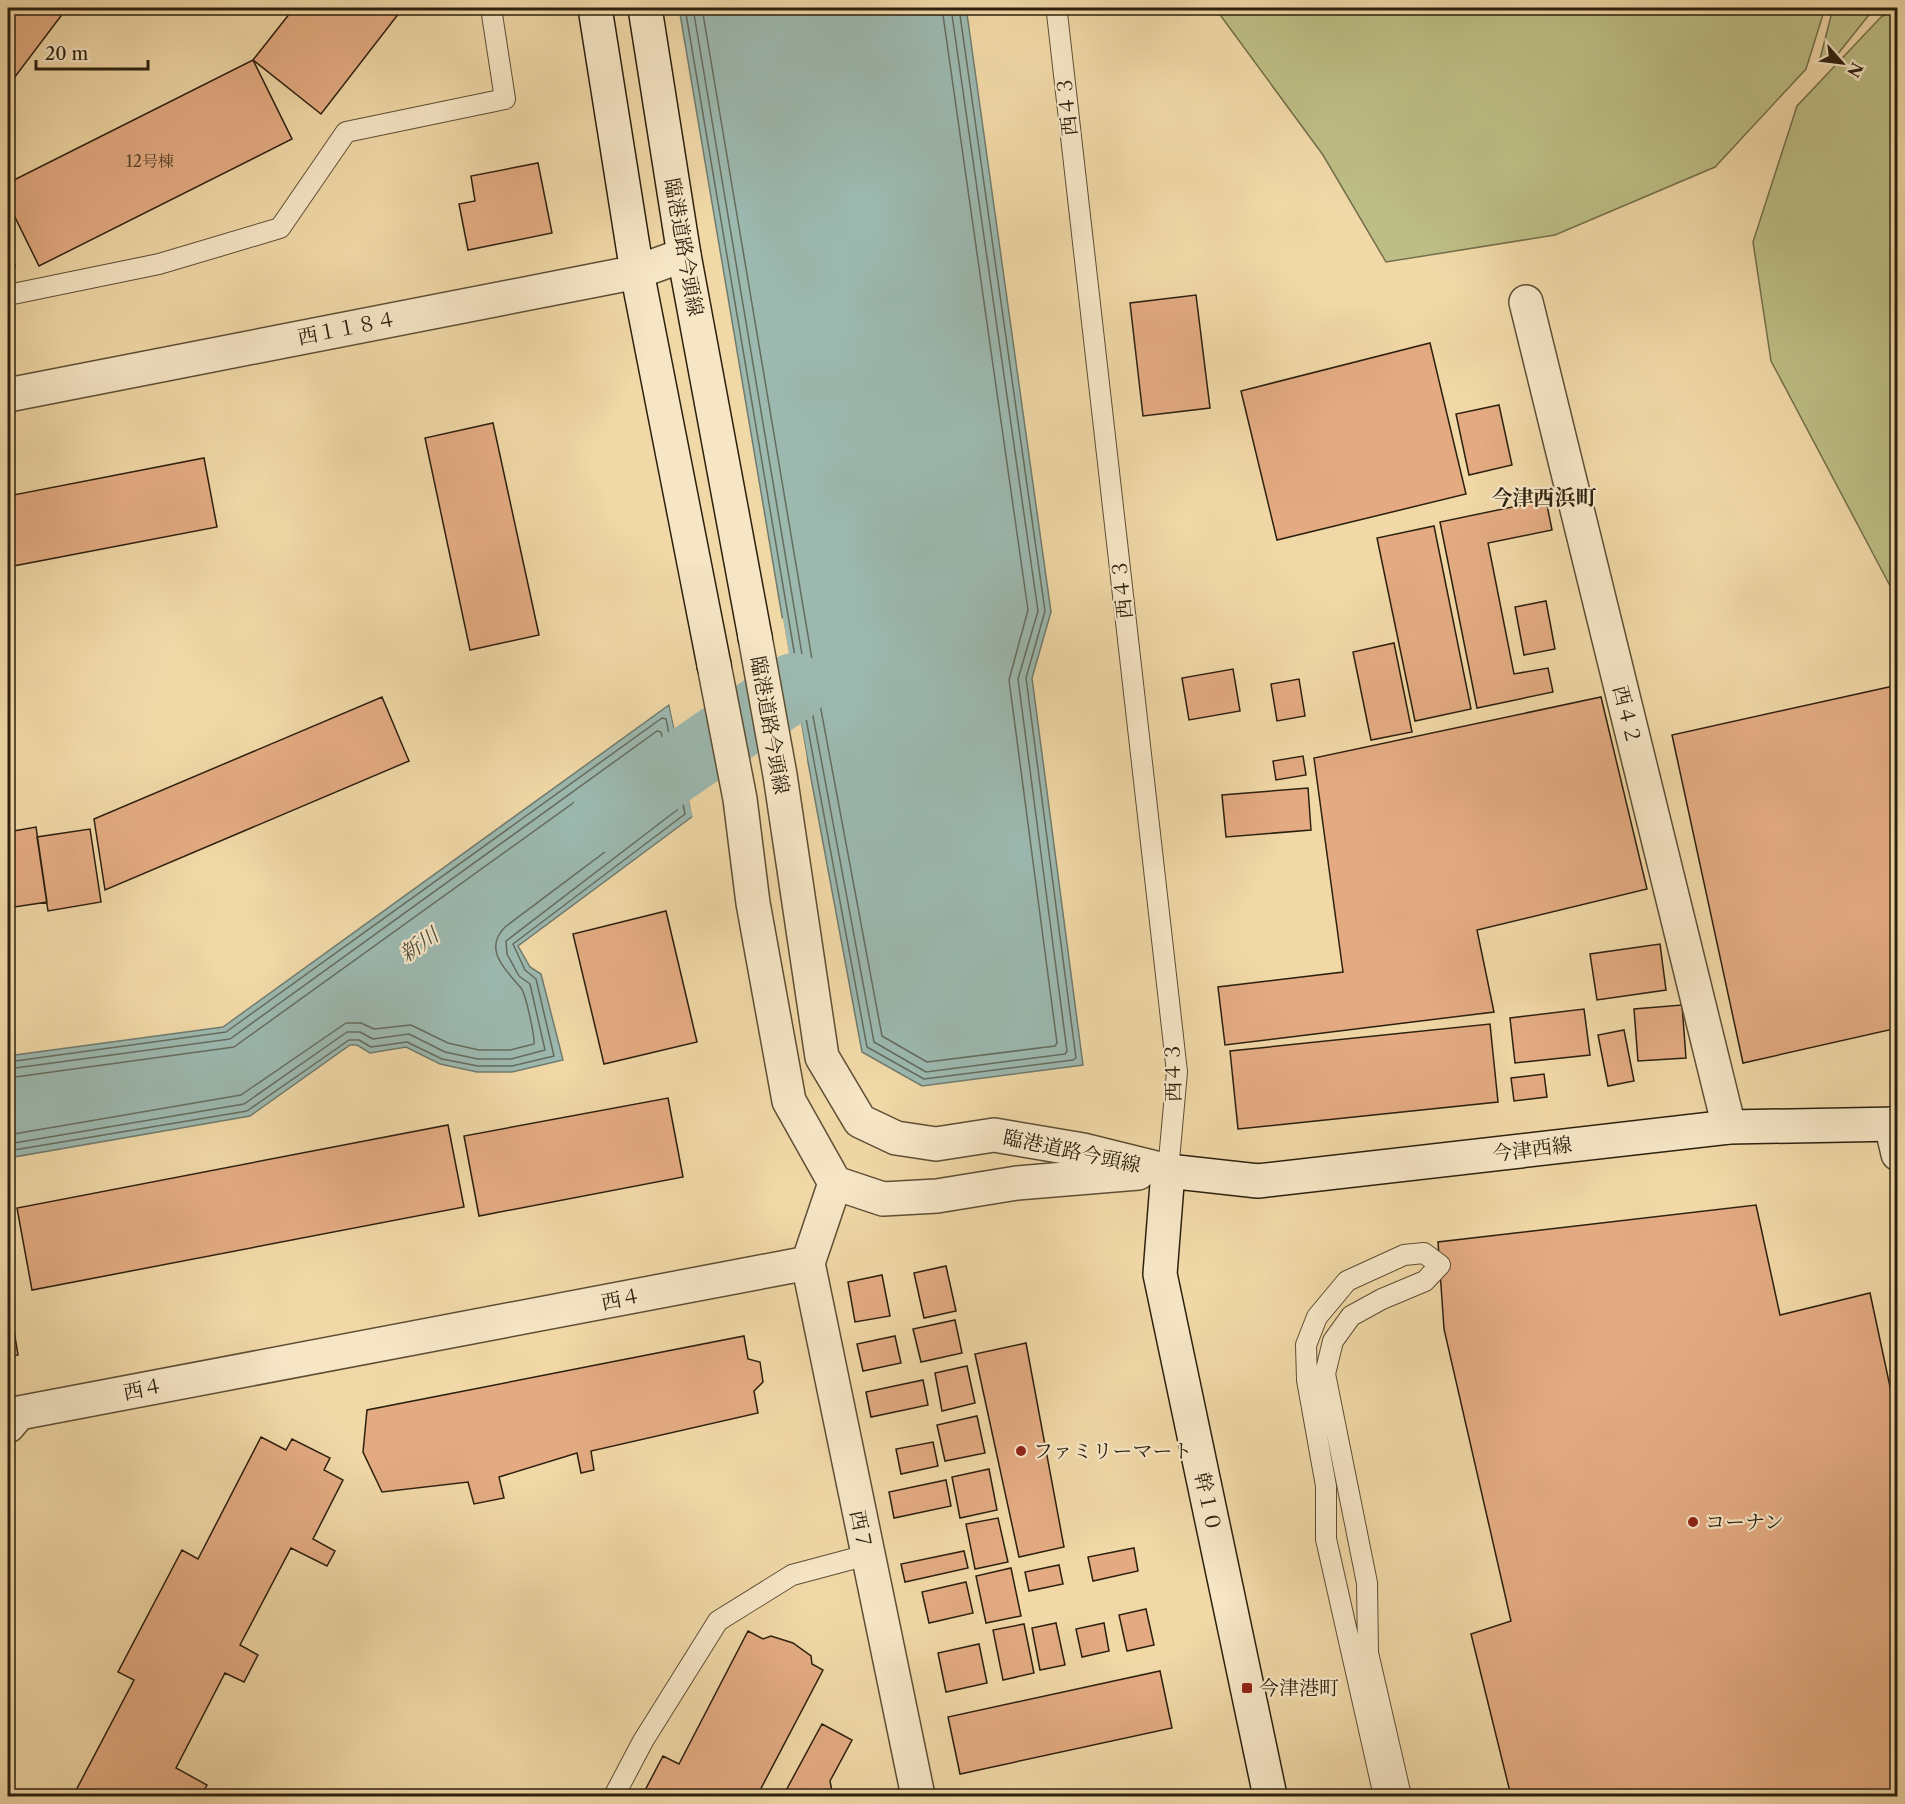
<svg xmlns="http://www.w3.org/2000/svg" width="1905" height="1804" font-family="'Libre Caslon Text','Noto Serif JP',serif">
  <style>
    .green { fill: #bdbe85; stroke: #746f4a; stroke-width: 1.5 }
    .water { fill: #9cb8af; stroke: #6f7b6f; stroke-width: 1.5 }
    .pier { fill: #f1d8a7 }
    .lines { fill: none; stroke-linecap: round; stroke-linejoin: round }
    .shore { stroke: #646c5e; stroke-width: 1.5 }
    .river { stroke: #9cb8af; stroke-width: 68 }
    .building { fill: #e4ab82; stroke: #2c200e; stroke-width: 1.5 }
    .lane-casing { stroke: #5d4e34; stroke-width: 22 }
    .street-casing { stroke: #5d4e34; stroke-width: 36 }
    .secondary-casing { stroke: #2c200e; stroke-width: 36 }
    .lane { stroke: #f6e6c6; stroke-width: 20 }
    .street { stroke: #f6e6c6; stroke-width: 33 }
    .secondary { stroke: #f6e6c6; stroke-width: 33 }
    .poi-dot { fill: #8f2418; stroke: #f6e6c6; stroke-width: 2 }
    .labels { text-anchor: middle; stroke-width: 4.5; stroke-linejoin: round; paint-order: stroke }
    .number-label { font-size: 16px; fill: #5a432b }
    .street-label { font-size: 20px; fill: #2c200e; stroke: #f6e6c6 }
    .poi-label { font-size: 20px; fill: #2c200e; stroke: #f6e6c6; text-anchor: start }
    .neighbourhood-label { font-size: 21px; font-weight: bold; fill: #2c200e; stroke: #f6e6c6 }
    .water-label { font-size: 21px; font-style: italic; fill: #4e4e3e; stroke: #f6e6c6 }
  </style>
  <rect width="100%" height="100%" fill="#f1d8a7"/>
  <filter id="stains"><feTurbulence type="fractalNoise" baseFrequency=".00333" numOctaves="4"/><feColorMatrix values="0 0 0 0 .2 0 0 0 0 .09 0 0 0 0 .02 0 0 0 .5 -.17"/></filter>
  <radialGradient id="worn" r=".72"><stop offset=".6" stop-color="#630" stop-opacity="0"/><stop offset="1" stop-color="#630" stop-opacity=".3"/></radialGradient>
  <path class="green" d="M 1215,8 L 1825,8 L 1806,69 L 1715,167 L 1555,235 L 1386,262 L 1323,155 Z
    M 1833,8 L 1881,8 L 1868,16 L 1837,55 L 1820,59 Z
    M 1897,9 L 1897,599 L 1771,361 L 1753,242 L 1797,106 L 1881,17 Z"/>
  <path class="water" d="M 679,8 L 964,8 L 967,14 L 1051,612 L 1032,678 L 1083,1065 L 922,1086 L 862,1052 L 794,687 Z
    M 669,705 L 693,816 L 518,946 L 530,967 L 541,974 L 563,1060 L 512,1072 L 477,1072 L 440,1064 L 406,1047 L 370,1053 L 357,1045 L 350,1045 L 250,1116 L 8,1158 L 8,1056 L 223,1027 Z"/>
  <path class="pier" d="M 783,618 L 807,759 L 805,760 L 780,620 Z
    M 669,702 L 672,705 L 696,816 L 693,819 Z"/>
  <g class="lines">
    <path class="shore" d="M 685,8 L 800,686 L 867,1047 L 924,1079 L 1073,1060 L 1076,1058 L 1026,678 L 1045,611 L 959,8
      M 693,8 L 807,684 L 874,1042 L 926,1072 L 1065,1054 L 1067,1051 L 1018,679 L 1038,611 L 951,8
      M 702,8 L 816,683 L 882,1036 L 927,1062 L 1055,1046 L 1057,1043 L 1009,680 L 1028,610 L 942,8
      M 8,1062 L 226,1032 L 662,718 L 666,719 L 685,814 L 513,944 L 525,970 L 536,979 L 554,1056 L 512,1066 L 478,1066 L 442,1059 L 407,1042 L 371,1047 L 359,1040 L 349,1040 L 247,1111 L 8,1151
      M 8,1069 L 230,1039 L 657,731 L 661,732 L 677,810 L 506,941 L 507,954 L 519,976 L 530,984 L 545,1050 L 511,1059 L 478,1059 L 445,1052 L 409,1034 L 373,1039 L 360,1032 L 347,1032 L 244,1104 L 8,1144
      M 8,1078 L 234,1047 L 651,747 L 655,748 L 666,806 L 505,927 C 482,950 507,971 521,988 C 526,994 535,1038 534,1044 L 510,1050 L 479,1050 L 448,1043 L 411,1025 L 374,1029 L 361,1023 L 346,1023 L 241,1095 L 8,1135"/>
    <path class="river" d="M 604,818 L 794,687"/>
  </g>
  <path class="building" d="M 8,8 L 67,8 L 8,86 Z
    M 294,8 L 403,8 L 321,114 L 253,60 Z
    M 253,60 L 292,139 L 39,266 L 8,203 L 8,183 Z
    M 538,163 L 552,233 L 468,250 L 459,204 L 475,201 L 471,176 Z
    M 8,231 L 15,266 L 8,267 Z
    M 1196,295 L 1210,408 L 1143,416 L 1130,303 Z
    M 1430,343 L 1466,494 L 1277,540 L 1241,391 Z
    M 1499,405 L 1512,465 L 1469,475 L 1456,414 Z
    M 493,423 L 539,635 L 470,650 L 425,438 Z
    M 204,458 L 217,527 L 8,567 L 8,496 Z
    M 1546,500 L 1552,530 L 1488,543 L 1514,674 L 1548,668 L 1553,692 L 1477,708 L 1440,522 Z
    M 1434,526 L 1471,709 L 1415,721 L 1377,538 Z
    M 1546,601 L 1555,649 L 1524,655 L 1515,607 Z
    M 1394,643 L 1412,732 L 1371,740 L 1353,652 Z
    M 1233,669 L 1240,711 L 1189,720 L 1182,678 Z
    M 1299,679 L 1305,716 L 1277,721 L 1271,684 Z
    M 1898,685 L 1898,1028 L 1743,1063 L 1672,735 Z
    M 382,697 L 409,761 L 105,890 L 94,819 Z
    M 1601,697 L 1647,889 L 1477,930 L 1494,1012 L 1225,1045 L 1218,987 L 1343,972 L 1314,758 Z
    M 1303,756 L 1306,775 L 1276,780 L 1273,761 Z
    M 1308,788 L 1311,830 L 1226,837 L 1222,795 Z
    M 36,827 L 47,902 L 8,908 L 8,832 Z
    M 90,829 L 101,902 L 48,911 L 37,837 Z
    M 666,911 L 697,1042 L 604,1064 L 573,934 Z
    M 1660,944 L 1666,990 L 1597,1000 L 1590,954 Z
    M 1682,1005 L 1686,1058 L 1638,1061 L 1634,1009 Z
    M 1584,1009 L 1590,1055 L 1515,1063 L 1510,1018 Z
    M 1490,1024 L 1498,1102 L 1238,1129 L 1230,1051 Z
    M 1624,1030 L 1634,1081 L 1608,1086 L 1598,1035 Z
    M 1544,1074 L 1547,1097 L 1514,1101 L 1511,1078 Z
    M 668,1098 L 683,1177 L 479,1216 L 464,1136 Z
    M 448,1125 L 464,1207 L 32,1290 L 17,1208 Z
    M 1756,1205 L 1780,1315 L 1870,1293 L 1898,1424 L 1898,1796 L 1511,1796 L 1471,1634 L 1511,1621 L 1444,1329 L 1438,1242 Z
    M 946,1266 L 956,1311 L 924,1318 L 914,1273 Z
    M 882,1275 L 890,1316 L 855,1322 L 848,1282 Z
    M 8,1294 L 18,1355 L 8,1357 Z
    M 955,1320 L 962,1353 L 921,1362 L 913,1329 Z
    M 744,1336 L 748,1359 L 760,1362 L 763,1382 L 754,1391 L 758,1413 L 591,1451 L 594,1470 L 581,1473 L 577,1453 L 499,1477 L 504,1498 L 474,1504 L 468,1482 L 382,1492 L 363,1452 L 367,1410 Z
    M 895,1336 L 901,1363 L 863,1371 L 857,1344 Z
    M 1026,1343 L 1064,1547 L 1019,1557 L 975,1354 Z
    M 967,1366 L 975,1403 L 942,1411 L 935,1373 Z
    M 923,1380 L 928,1405 L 871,1417 L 866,1392 Z
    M 977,1416 L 985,1453 L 945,1461 L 937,1425 Z
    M 261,1437 L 286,1450 L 292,1439 L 330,1458 L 324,1470 L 343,1480 L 313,1539 L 335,1551 L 327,1566 L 291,1548 L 240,1645 L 258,1655 L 244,1682 L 225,1673 L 176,1768 L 207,1785 L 201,1796 L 185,1796 L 179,1794 L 178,1796 L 73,1796 L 134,1680 L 118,1672 L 182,1550 L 198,1559 Z
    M 933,1442 L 938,1466 L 901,1474 L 896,1449 Z
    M 989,1469 L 997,1510 L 960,1518 L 952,1477 Z
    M 946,1480 L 951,1506 L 894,1518 L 889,1492 Z
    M 998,1518 L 1008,1562 L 975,1569 L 966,1524 Z
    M 1134,1548 L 1138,1571 L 1093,1581 L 1088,1557 Z
    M 964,1551 L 968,1568 L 905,1582 L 901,1564 Z
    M 1059,1565 L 1063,1584 L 1029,1591 L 1025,1572 Z
    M 1011,1568 L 1021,1616 L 986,1623 L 976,1576 Z
    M 966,1582 L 973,1613 L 929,1623 L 922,1592 Z
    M 1146,1609 L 1154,1645 L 1127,1651 L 1119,1615 Z
    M 1056,1623 L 1065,1665 L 1040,1670 L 1032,1628 Z
    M 1104,1623 L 1109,1651 L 1082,1657 L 1076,1629 Z
    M 1024,1624 L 1034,1673 L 1003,1680 L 993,1630 Z
    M 748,1631 L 763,1639 L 771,1636 L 793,1643 L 811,1656 L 812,1664 L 823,1670 L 757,1796 L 642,1796 L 663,1756 L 679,1764 Z
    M 979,1644 L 987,1683 L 946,1692 L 938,1653 Z
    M 1160,1671 L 1172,1728 L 960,1774 L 948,1717 Z
    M 822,1724 L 852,1740 L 830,1781 L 833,1796 L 783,1796 Z"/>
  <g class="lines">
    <defs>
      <path id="lane" d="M 1054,8 L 1057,13 L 1177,1072 L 1168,1171
        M 8,295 L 159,264 L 280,228 L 346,132 L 505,99 L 491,8
        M 614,1796 L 643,1741 L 718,1621 L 792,1575 L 867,1555
        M 1384,1796 L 1326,1539 L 1326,1486 L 1307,1380 L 1306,1345 L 1317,1317 L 1347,1281 L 1404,1255 L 1424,1253 L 1440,1265 L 1425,1281 L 1382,1299 L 1351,1316 L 1333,1341 L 1325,1374 L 1367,1583 L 1368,1653 L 1401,1796"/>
      <path id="street" d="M 1526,302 L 1729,1127
        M 8,395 L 637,272 L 684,255
        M 755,637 L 780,775 L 822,1057 L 860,1121 L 896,1138 L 936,1144 L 994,1135 L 1083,1150 L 1168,1171
        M 714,665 L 740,799 L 753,903 L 789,1101 L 835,1183
        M 1891,1124 L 1898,1154
        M 835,1183 L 883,1199 L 937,1196 L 1017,1183 L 1138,1173
        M 808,1263 L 918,1796
        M 8,1426 L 19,1413 L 808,1263 L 835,1183"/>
      <path id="secondary" d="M 595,8 L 637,272 L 714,665
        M 645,8 L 684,255 L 755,637
        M 1270,1796 L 1160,1274 L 1168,1171 L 1258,1181 L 1729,1127 L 1898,1124"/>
    </defs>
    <use href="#lane" class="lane-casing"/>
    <use href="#street" class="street-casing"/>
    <use href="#secondary" class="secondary-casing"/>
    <use href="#lane" class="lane"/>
    <use href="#street" class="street"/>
    <use href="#secondary" class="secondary"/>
  </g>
  <g class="poi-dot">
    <circle cx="1021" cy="1451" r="6"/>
    <circle cx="1693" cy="1522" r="6"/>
    <rect x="1241" y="1682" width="12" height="12" rx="3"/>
  </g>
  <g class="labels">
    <g class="number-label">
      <text x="150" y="167">12号棟</text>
    </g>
    <g class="street-label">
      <text transform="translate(1067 106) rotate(-96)" y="7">西４３</text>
      <text transform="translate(684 247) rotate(80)" y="7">臨港道路今頭線</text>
      <text transform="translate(347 328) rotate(-11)" y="7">西１１８４</text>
      <text transform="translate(1122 589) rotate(-96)" y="7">西４３</text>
      <text transform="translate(1627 715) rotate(76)" y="7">西４２</text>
      <text transform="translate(770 725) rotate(80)" y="7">臨港道路今頭線</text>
      <text transform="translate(1173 1072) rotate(-91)" y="7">西４３</text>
      <text transform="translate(1532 1149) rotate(-7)" y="7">今津西線</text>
      <text transform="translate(1072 1151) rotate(12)" y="7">臨港道路今頭線</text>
      <text transform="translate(621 1299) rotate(-11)" y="7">西４</text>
      <text transform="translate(143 1389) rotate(-11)" y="7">西４</text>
      <text transform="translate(1208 1502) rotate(78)" y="7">幹１０</text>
      <text transform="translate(861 1530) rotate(79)" y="7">西７</text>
    </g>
    <g class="poi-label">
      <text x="1033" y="1458">ファミリーマート</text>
      <text x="1705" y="1529">コーナン</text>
      <text x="1259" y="1695">今津港町</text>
    </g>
    <g class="neighbourhood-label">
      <text x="1544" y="505">今津西浜町</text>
    </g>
    <g class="water-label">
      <text transform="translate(419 945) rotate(-35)" y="7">新川</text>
    </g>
  </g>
  <rect width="1905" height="1804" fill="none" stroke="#f1d8a7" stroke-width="30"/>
  <rect x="9" y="9" width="1887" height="1786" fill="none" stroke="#2c200e" stroke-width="3"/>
  <rect x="15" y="15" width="1875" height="1774" fill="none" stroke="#2c200e" stroke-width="1.5"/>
  <g transform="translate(1842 63) rotate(118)" stroke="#f6e6c6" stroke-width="4.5" paint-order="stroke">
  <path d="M0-4.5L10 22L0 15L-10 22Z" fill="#2c200e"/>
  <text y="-9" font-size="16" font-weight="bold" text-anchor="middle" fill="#2c200e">N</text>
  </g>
  <path d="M36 60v9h112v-9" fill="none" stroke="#2c200e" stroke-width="3"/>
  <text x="45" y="60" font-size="18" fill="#2c200e" stroke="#f6e6c6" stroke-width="4.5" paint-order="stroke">20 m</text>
  <rect width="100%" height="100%" filter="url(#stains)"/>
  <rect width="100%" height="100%" fill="url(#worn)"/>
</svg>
